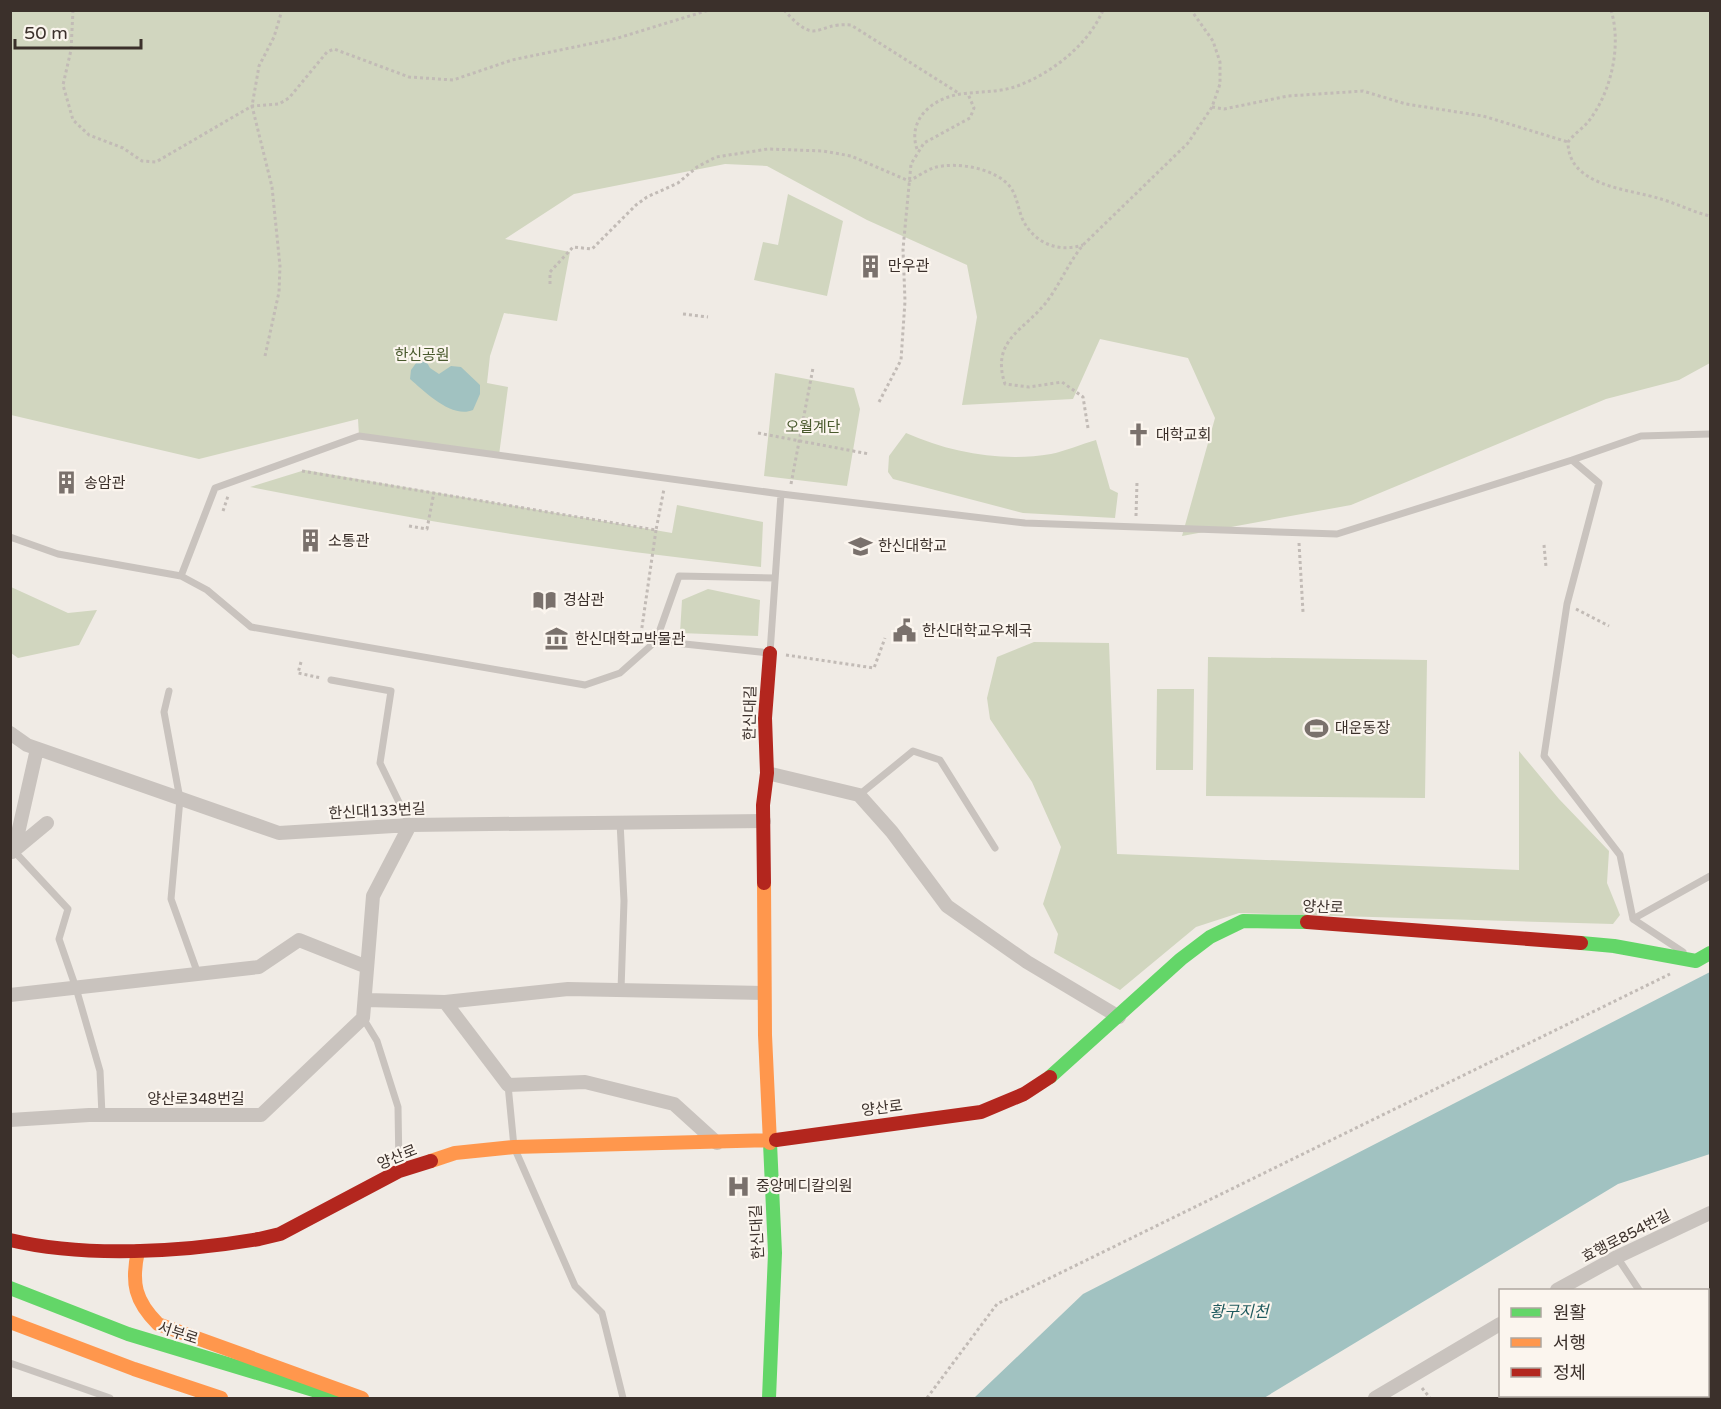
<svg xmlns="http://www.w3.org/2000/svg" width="1721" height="1409" font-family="'Varela Round','Noto Sans KR',sans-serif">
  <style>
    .green { fill: #d1d6bf }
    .water { fill: #a1c2c1 }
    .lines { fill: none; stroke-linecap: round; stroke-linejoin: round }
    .path { stroke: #c2bbb6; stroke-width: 3; stroke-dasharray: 3 3; stroke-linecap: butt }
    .lane { stroke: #c9c3be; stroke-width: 7 }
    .street { stroke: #c9c3be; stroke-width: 14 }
    .fast { stroke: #63d668; stroke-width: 14 }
    .slow { stroke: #ff974d; stroke-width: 14 }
    .jam { stroke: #b3261e; stroke-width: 14 }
    .labels { text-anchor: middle; stroke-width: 4.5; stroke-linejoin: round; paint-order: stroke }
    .poi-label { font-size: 15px; fill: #3b302b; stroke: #fbf5ee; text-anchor: start }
    .park-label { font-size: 15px; fill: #4a5a2e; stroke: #fbf5ee }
    .street-label { font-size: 15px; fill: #3b302b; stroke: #fbf5ee }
    .water-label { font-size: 16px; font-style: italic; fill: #1f5a5e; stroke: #fbf5ee }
  </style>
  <rect width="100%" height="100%" fill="#f0ebe5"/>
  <path class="green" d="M 11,11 L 1710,11 L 1710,363 L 1679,380 L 1606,399 L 1351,505 L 1182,536 L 1215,418 L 1188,358 L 1100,339 L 1073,399 L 962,405 L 977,317 L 967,265 L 867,220 L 767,166 L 725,164 L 574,194 L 505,239 L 570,252 L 557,321 L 504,313 L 490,356 L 487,383 L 508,387 L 499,455 L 359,436 L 358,419 L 199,459 L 11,415 Z
    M 788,194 L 843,221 L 827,296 L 754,280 L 763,242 L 778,245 Z
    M 775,373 L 854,388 L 860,409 L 847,486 L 764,476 Z
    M 906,433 C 951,453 1002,462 1051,454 C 1066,451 1081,444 1096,440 L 1110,489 L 1118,493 L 1115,518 L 1023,513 L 893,479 L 888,472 L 889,456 Z
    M 305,470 L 672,533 L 677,505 L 763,522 L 761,567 C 589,549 420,521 250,487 Z
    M 11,587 L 68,613 L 97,610 L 79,645 L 18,658 L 11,653 Z
    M 708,589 L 760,600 L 758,636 L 680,633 L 682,600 Z
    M 1034,642 L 1109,643 L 1117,854 L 1519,870 L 1519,751 L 1559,799 L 1609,851 L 1607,883 L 1620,915 L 1613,924 L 1239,913 L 1196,927 L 1120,990 L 1054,953 L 1058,934 L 1043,904 L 1061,847 L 1032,782 L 990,719 L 987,698 L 997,657 Z
    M 1208,657 L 1427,660 L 1425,798 L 1206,796 Z
    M 1157,689 L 1194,689 L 1193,770 L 1156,770 Z"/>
  <path class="water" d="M 419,359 L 425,359 L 430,368 L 439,374 L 451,366 L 461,367 L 480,385 L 480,394 L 473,410 C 452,419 425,392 410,379 L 411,370 Z
    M 1710,972 L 1710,1154 L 1618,1184 L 1264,1398 L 974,1398 L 1083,1294 Z"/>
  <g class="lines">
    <path class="path" d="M 73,10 L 71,50 L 63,85 L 73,120 L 89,135 L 123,148 L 142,161 L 156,162 L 252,106 L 279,104 L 289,98 L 327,52 L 334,49 L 409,77 L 453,80 L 512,60 L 618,38 L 709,10
      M 784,10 C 818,48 814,22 851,25 L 960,94
      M 1611,10 C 1622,46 1611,93 1588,122 C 1582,129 1574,134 1568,142 C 1568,187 1630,189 1661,199 C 1678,204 1693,212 1710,216
      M 1212,107 L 1224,109 L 1288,96 L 1363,91 L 1406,104 L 1483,116 L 1568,142
      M 917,149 C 907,120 932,98 961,94 C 981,91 1000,93 1020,85 C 1053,72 1089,44 1103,10
      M 550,284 L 550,272 L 573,247 L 592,249 L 636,205 L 647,197 L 678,183 L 697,167 L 716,157 L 768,149 L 823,151 L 851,156 L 909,181 C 917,177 925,171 933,168 C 955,161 997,168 1011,188 C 1017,197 1018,208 1022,218 C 1033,243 1058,253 1083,245
      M 683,314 L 708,317
      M 265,356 L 279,292 L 280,266 L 272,187 L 252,106 L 259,66 L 274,37 L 282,10
      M 879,402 L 901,360 L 905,301 L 903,249 L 911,164 L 924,143 L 970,118 L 974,108 L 968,94
      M 1088,428 L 1083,397 L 1062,382 L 1029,387 L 1005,384 C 990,339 1026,330 1048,300 C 1061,282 1069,262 1083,245 L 1188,143 L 1212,107 L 1220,84 L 1220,62 L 1213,41 L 1191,10
      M 758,433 L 869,454
      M 302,471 L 656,530 L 664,489
      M 791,484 L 813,368
      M 223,511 L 228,496
      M 1136,516 L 1137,482
      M 409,526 L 427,529 L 434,492
      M 1299,543 L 1303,612
      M 1544,545 L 1546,567
      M 1576,609 L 1609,626
      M 641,634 L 656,530
      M 786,655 L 874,668 L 885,638
      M 301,662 L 298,673 L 321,678
      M 1422,1388 L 1430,1398
      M 927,1398 L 997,1304 L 1670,974
      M 1629,1398 L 1632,1396"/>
    <path class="lane" d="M 1572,460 L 1641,436 L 1710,434
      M 10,537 L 58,554 L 181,576
      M 775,578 L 679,576 L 656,641 L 620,673 L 585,685 L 251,627 L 207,590 L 181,576 L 215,488 L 359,436 L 781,494 L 1025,523 L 1337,534 L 1572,460 L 1599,483 L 1567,604 L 1544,756 L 1620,855 L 1633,919 L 1683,952
      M 656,641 L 770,653 L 781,494
      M 331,680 L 391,691 L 380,763 L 410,825
      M 169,691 L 164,712 L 180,799 L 171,899 L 198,974
      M 859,795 L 913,751 L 940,760 L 995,848
      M 620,822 L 624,901 L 621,990
      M 14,851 L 68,909 L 59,939 L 76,988 L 100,1071 L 102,1115
      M 1633,919 L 1710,876
      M 363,1018 L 377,1041 L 398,1107 L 399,1168
      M 508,1085 L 514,1147 L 575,1286 L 602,1313 L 623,1398
      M 1617,1257 L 1639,1290
      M 10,1363 L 110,1398"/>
    <path class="street" d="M 10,733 L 27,745 L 279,833 L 410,825 L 764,821
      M 767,773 L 859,795 L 892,832 L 947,906 L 1027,962 L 1119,1017
      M 14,851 L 37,749
      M 12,852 L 47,823
      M 10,995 L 259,967 L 299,940 L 367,967
      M 366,1000 L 445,1002 L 568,989 L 764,993
      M 445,1002 L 508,1085 L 585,1082 L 674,1104 L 717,1143
      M 10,1120 L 89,1115 L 261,1115 L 363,1018 L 373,896 L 410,825
      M 1557,1290 L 1617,1257 L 1710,1213
      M 1375,1398 L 1500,1324"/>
    <path class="fast" d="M 1581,943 L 1614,946 L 1696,961 L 1710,953
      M 1050,1077 L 1181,959 L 1210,937 L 1243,921 L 1307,922
      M 10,1288 L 128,1334 L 340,1398
      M 1708,1381 L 1710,1378
      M 769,1398 L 775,1253 L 770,1143"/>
    <path class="slow" d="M 764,883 L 765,1035 L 770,1143
      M 431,1161 L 455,1153 L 514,1147 L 776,1140
      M 138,1251 C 131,1283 135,1301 158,1324 L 362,1398
      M 10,1322 L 134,1369 L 221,1398"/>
    <path class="jam" d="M 764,883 L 763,805 L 767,773 L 765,718 L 770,653
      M 1307,922 L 1581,943
      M 776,1140 L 981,1112 L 1024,1094 L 1050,1077
      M 10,1240 C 85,1258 183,1252 259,1239 L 280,1234 L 399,1171 L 431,1161
      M 1687,1398 L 1691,1396"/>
  </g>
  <defs>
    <symbol id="building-bare" viewBox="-9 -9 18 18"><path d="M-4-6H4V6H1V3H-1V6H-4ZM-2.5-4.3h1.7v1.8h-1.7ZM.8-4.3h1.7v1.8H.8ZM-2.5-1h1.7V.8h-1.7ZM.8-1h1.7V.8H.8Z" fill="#7a716c" stroke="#fbf5ee" stroke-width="2.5" paint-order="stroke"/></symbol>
    <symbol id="church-bare" viewBox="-9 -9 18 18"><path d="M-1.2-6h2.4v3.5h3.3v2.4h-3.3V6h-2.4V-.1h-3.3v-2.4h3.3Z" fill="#7a716c" stroke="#fbf5ee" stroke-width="2.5" paint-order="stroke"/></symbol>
    <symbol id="university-bare" viewBox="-9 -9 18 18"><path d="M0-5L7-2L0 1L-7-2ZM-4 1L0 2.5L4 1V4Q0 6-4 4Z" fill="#7a716c" stroke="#fbf5ee" stroke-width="2.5" paint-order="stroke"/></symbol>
    <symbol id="library-bare" viewBox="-9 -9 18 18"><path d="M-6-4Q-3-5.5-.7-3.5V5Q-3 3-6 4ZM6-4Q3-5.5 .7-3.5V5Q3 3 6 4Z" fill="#7a716c" stroke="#fbf5ee" stroke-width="2.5" paint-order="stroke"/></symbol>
    <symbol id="civic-bare" viewBox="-9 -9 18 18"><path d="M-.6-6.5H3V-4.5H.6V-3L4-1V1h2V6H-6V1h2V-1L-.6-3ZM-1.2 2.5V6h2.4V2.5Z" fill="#7a716c" stroke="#fbf5ee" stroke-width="2.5" paint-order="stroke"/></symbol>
    <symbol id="museum-bare" viewBox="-9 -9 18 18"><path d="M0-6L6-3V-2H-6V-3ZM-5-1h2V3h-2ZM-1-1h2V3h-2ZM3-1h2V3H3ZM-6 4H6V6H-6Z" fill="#7a716c" stroke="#fbf5ee" stroke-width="2.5" paint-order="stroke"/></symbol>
    <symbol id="stadium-bare" viewBox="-9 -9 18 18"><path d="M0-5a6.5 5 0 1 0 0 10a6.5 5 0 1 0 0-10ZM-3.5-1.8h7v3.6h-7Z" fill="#7a716c" stroke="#fbf5ee" stroke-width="2.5" paint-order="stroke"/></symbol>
    <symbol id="hospital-bare" viewBox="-9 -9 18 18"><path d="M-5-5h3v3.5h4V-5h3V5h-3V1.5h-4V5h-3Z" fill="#7a716c" stroke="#fbf5ee" stroke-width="2.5" paint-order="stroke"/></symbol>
  </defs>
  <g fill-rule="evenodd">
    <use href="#building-bare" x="854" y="250" width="33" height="33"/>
    <use href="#church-bare" x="1122" y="418" width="33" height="33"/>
    <use href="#building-bare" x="50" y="466" width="33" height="33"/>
    <use href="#building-bare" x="294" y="524" width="33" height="33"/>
    <use href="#university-bare" x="844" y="530" width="33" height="33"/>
    <use href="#library-bare" x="528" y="584" width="33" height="33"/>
    <use href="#civic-bare" x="888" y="614" width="33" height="33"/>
    <use href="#museum-bare" x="540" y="622" width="33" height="33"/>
    <use href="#stadium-bare" x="1300" y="712" width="33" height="33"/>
    <use href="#hospital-bare" x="722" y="1170" width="33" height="33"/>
  </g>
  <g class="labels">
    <g class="poi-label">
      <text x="888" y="271">만우관</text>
      <text x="1156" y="440">대학교회</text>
      <text x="84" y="488">송암관</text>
      <text x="328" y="546">소통관</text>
      <text x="878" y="551">한신대학교</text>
      <text x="563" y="605">경삼관</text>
      <text x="922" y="636">한신대학교우체국</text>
      <text x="575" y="644">한신대학교박물관</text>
      <text x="1335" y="733">대운동장</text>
      <text x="756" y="1191">중앙메디칼의원</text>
    </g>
    <g class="park-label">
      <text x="422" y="360">한신공원</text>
      <text x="813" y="432">오월계단</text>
    </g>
    <g class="street-label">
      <text transform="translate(750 713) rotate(-89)" y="5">한신대길</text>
      <text transform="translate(377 811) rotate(-3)" y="5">한신대133번길</text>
      <text transform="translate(1323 907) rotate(2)" y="5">양산로</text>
      <text x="196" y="1104">양산로348번길</text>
      <text transform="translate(882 1108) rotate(-7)" y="5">양산로</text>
      <text transform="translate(397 1157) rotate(-22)" y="5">양산로</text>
      <text transform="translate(757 1232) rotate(-93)" y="5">한신대길</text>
      <text transform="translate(1626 1236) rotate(-27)" y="5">효행로854번길</text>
      <text transform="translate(178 1333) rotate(18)" y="5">서부로</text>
    </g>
    <g class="water-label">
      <text x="1239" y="1317">황구지천</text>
    </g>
  </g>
  <rect width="1721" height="1409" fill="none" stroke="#3b302b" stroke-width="24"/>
  <rect x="1499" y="1289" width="210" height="108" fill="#fbf5ee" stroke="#aea6a0" stroke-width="1.5"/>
  <rect x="1511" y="1308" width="30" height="9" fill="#63d668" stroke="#aea6a0" stroke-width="1.5"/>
  <text x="1553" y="1319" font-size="18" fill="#3b302b">원활</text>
  <rect x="1511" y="1338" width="30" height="9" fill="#ff974d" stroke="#aea6a0" stroke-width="1.5"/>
  <text x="1553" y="1349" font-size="18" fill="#3b302b">서행</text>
  <rect x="1511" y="1368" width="30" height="9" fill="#b3261e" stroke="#aea6a0" stroke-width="1.5"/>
  <text x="1553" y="1379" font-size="18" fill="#3b302b">정체</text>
  <path d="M15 39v9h126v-9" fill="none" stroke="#3b302b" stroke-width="3"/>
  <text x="24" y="39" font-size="18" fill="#3b302b" stroke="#fbf5ee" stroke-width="4.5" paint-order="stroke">50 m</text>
</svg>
